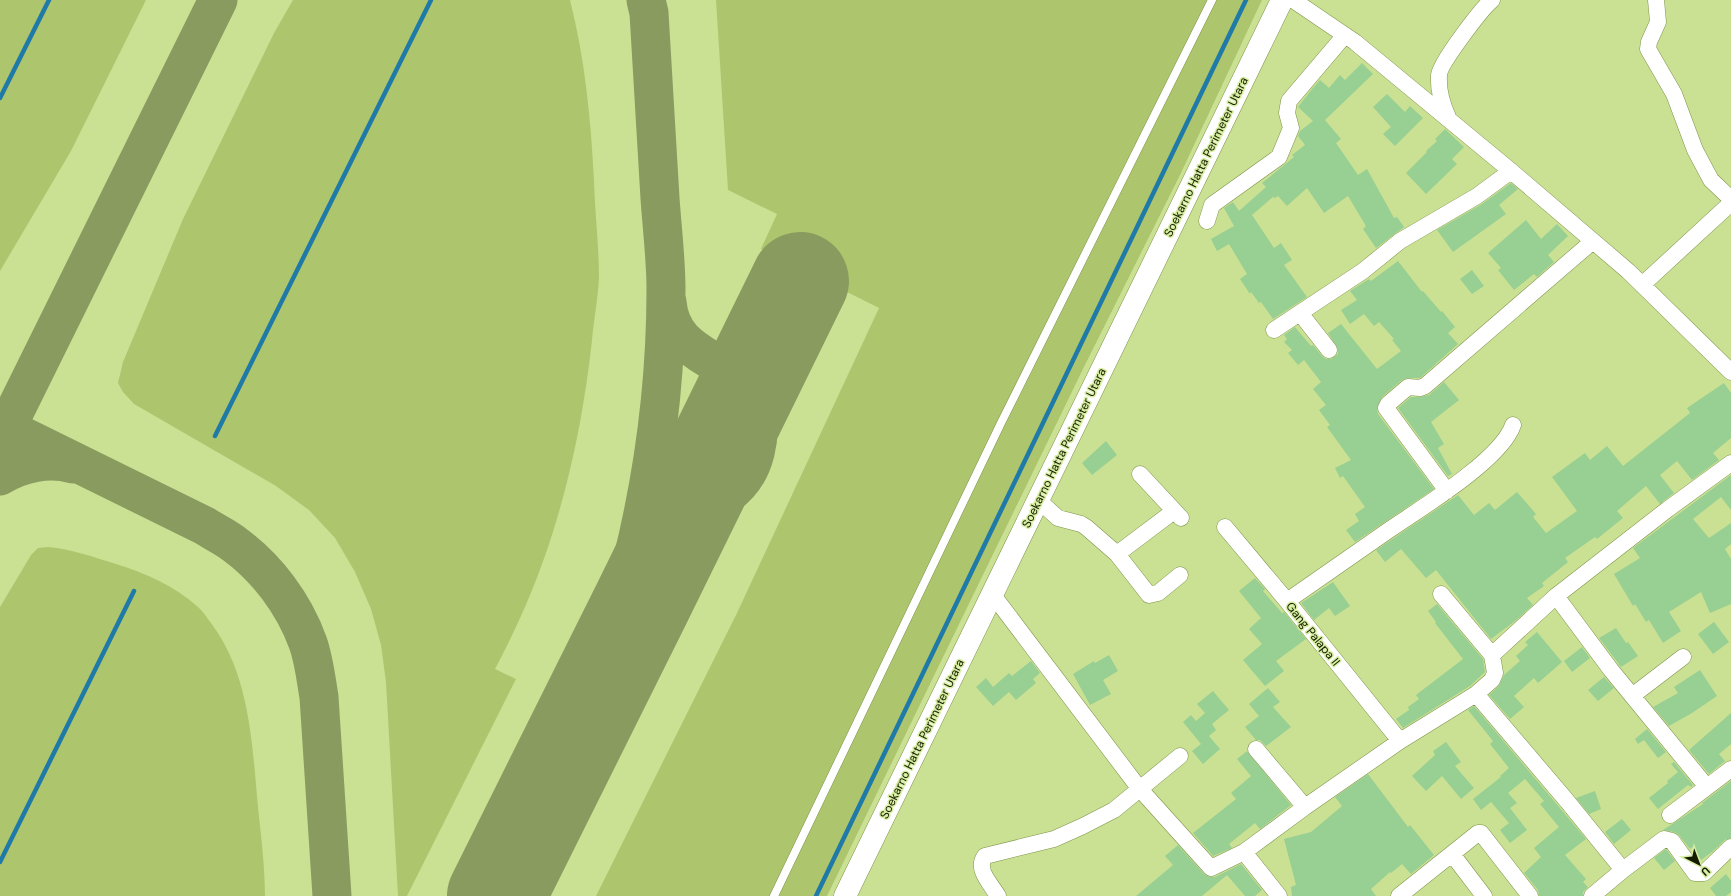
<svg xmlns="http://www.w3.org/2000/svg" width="1731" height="896" font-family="'DM Sans',sans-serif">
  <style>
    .green { fill: #adc66e }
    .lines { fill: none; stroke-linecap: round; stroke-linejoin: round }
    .stream { stroke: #207aa8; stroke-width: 4.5 }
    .taxiway { stroke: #8a9b60; stroke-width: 39 }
    .runway { stroke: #8a9b60; stroke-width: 98 }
    .building { fill: #98cf92 }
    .lane-casing { stroke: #7f944a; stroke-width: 9 }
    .street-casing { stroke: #7f944a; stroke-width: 17 }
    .secondary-casing { stroke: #7f944a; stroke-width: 23 }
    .lane { stroke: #fff; stroke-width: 8 }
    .street { stroke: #fff; stroke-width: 16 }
    .secondary { stroke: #fff; stroke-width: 22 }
    .labels { text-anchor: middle; stroke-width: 3; stroke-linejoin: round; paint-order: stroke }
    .street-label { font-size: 12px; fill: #141b00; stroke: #d7eea1 }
  </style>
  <rect width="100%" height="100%" fill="#cae194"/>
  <path class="green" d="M 0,0 L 146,0 L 71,151 L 0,271 Z
    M 293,0 L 570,0 C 585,59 591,120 594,181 C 595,213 599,246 599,278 C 598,298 594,319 592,340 C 582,433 560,530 521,616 C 513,634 504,652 495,669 L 516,679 L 407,896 L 398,896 L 386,682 L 381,645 L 371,609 L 355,572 L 335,538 L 309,510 L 276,486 L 134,404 L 123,392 L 118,383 L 123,362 L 183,219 L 274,33 Z
    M 716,0 L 1262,0 L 1180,175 L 1083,369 L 827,896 L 596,896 L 737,613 L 879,308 L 761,249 L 777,214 L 728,190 Z
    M 48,547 C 72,549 93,557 116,564 C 145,573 175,586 198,607 C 203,611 207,618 211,623 C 248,672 252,738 257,796 C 260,829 265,863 265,896 L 0,896 L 0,607 L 31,555 L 38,548 Z"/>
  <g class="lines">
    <path class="stream" d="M 0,98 L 49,0
      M 215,436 L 431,0
      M 0,862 L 134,591
      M 816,896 L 1246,0"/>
    <path class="taxiway" d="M 0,425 L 205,526 C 214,532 225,537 234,544 C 267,568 294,604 308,643 C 314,660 316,679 319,697 L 332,896
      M 0,441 L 218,0
      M 0,476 C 21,463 49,457 73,464
      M 642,603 C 651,587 659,571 667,555 C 673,543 679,531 687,521 C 698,509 712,504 725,496 C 756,476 766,431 751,398 C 730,354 672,360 667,302
      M 567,752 C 585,706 605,661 618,614 C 649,509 666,398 666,289 C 666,259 662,228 660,198 C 656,137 653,75 649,13 L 646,0"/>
    <path class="runway" d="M 496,896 L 642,603 L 800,281"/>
  </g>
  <path class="building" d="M 1362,63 L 1373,74 L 1325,120 L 1341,139 L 1336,143 L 1358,175 L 1367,169 L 1394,218 L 1397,217 L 1404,227 L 1376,248 L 1363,229 L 1366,226 L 1348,196 L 1324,213 L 1307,188 L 1287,206 L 1278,196 L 1275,198 L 1273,197 L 1252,215 L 1274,248 L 1281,243 L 1292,260 L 1284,265 L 1307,297 L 1273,319 L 1261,302 L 1259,303 L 1251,292 L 1250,294 L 1240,279 L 1247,274 L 1229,244 L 1217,251 L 1211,239 L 1234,226 L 1224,208 L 1233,202 L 1239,211 L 1266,187 L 1262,183 L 1294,157 L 1292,155 L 1305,145 L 1298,136 L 1300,131 L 1313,121 L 1298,107 L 1312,89 L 1320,80 L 1329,88 L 1340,75 L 1345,80 Z
    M 1387,94 L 1405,112 L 1410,106 L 1423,118 L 1395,146 L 1383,134 L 1391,127 L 1373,107 Z
    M 1445,129 L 1464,147 L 1452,159 L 1457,164 L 1426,194 L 1406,173 L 1427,152 L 1426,151 L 1437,141 L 1435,139 Z
    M 1511,183 L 1518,189 L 1499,205 L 1506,214 L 1453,252 L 1437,230 L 1482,204 Z
    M 1526,220 L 1541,239 L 1557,224 L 1568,236 L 1548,255 L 1554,262 L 1537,277 L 1534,274 L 1514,290 L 1498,270 L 1501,268 L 1488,253 Z
    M 1398,261 L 1422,292 L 1423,291 L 1441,312 L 1442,311 L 1455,327 L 1448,333 L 1458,344 L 1420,378 L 1408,378 L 1402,380 L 1382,397 L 1377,408 L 1378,414 L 1434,489 L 1355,542 L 1346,530 L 1359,521 L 1355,514 L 1365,507 L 1343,476 L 1340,478 L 1335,468 L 1351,460 L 1327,427 L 1330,425 L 1319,410 L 1326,405 L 1313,389 L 1321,382 L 1304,360 L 1298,365 L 1288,353 L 1292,350 L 1284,342 L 1287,339 L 1284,335 L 1295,327 L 1311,346 L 1313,345 L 1322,356 L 1326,359 L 1331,359 L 1338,354 L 1338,349 L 1328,333 L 1341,324 L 1377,369 L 1401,351 L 1392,340 L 1394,339 L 1379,322 L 1374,326 L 1364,314 L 1350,324 L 1341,310 L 1357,300 L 1350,291 L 1369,279 L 1371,281 Z
    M 1472,270 L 1484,286 L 1472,294 L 1460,279 Z
    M 1444,382 L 1459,400 L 1431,422 L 1444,444 L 1438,448 L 1452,474 L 1448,476 L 1398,408 L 1411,397 L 1420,397 L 1429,395 Z
    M 1724,383 L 1731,393 L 1731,438 L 1713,453 L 1719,460 L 1692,480 L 1677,461 L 1660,475 L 1674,493 L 1660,504 L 1646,486 L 1617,511 L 1623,518 L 1597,539 L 1595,537 L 1565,558 L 1568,562 L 1542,583 L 1544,586 L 1527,598 L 1533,605 L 1515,621 L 1491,639 L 1436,570 L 1426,578 L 1401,549 L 1385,562 L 1376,550 L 1458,495 L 1474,515 L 1489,503 L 1495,510 L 1517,492 L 1536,514 L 1533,517 L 1546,533 L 1577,511 L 1552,477 L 1585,453 L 1590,460 L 1607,446 L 1623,466 L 1690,413 L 1687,408 Z
    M 1106,441 L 1117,455 L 1092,475 L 1082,463 Z
    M 1731,475 L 1731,510 L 1721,497 L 1693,519 L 1709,538 L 1731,523 L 1731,544 L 1725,549 L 1731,559 L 1731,604 L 1710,613 L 1701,592 L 1669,612 L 1681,631 L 1663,643 L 1649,620 L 1646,622 L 1635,604 L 1633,606 L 1614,574 L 1640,558 L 1633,548 Z
    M 1255,578 L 1265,589 L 1263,591 L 1282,613 L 1284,612 L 1306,639 L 1276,661 L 1284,671 L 1265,686 L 1243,660 L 1262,644 L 1249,629 L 1261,618 L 1239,591 Z
    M 1333,582 L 1350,606 L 1335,616 L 1329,608 L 1314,620 L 1301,603 Z
    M 1437,604 L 1483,659 L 1485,672 L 1470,686 L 1403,728 L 1396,719 L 1409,710 L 1408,707 L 1419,699 L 1416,695 L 1463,659 L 1435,623 L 1436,622 L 1428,611 Z
    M 1714,622 L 1729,642 L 1713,654 L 1698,634 Z
    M 1616,628 L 1626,643 L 1628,642 L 1638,656 L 1621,667 L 1599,638 Z
    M 1537,632 L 1562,662 L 1538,683 L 1534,678 L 1514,696 L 1524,707 L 1510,719 L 1489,695 L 1498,687 L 1504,675 L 1520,661 L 1516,656 L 1528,645 L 1525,642 Z
    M 1582,647 L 1590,658 L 1572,672 L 1564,661 Z
    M 1109,655 L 1118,671 L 1103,680 L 1111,694 L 1090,705 L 1073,674 L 1094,661 L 1095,663 Z
    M 1031,661 L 1040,673 L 1033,679 L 1036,683 L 1016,700 L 1009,692 L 993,706 L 976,687 L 986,678 L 993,687 L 1009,673 L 1012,676 Z
    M 1700,670 L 1717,696 L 1692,713 L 1669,726 L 1653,707 L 1678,693 L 1674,687 Z
    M 1604,677 L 1614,688 L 1598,701 L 1588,690 Z
    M 1268,688 L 1280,702 L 1273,707 L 1291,727 L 1266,746 L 1260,740 L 1256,740 L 1245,727 L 1259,716 L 1249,704 Z
    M 1213,691 L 1229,710 L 1212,724 L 1216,730 L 1209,736 L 1220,749 L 1203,764 L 1192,751 L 1201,744 L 1183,722 L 1191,715 L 1196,721 L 1205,713 L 1197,704 Z
    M 1474,706 L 1586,839 L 1565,855 L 1586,879 L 1583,882 L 1588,887 L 1583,892 L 1583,896 L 1539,896 L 1538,890 L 1524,873 L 1541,857 L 1534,848 L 1559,827 L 1540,804 L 1544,801 L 1525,779 L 1508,793 L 1517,803 L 1510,808 L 1527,830 L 1510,843 L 1500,830 L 1509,823 L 1491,802 L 1481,810 L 1473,799 L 1501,777 L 1500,776 L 1509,768 L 1490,744 L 1493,741 L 1468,710 Z
    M 1731,713 L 1731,744 L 1719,754 L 1725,761 L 1709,774 L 1689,750 Z
    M 1647,729 L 1666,752 L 1658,758 L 1644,740 L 1638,744 L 1635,739 Z
    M 1446,742 L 1461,762 L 1455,766 L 1474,788 L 1461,799 L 1442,776 L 1426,791 L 1412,776 L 1435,755 L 1433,751 Z
    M 1247,751 L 1291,805 L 1260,829 L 1255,823 L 1229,844 L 1232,848 L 1213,856 L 1193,833 L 1236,799 L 1231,793 L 1251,776 L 1237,759 Z
    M 1674,762 L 1693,785 L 1691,787 L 1688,785 L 1658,809 L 1649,798 L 1668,783 L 1667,781 L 1678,772 L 1671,764 Z
    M 1368,774 L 1408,827 L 1410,825 L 1434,855 L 1411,874 L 1402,864 L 1391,873 L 1390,872 L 1371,889 L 1376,896 L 1292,896 L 1291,887 L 1296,885 L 1284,839 L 1311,832 L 1342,806 L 1335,797 Z
    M 1731,781 L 1731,838 L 1725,840 L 1712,852 L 1701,860 L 1692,847 L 1690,849 L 1679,835 L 1674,832 L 1663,830 L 1703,804 L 1702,803 Z
    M 1595,791 L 1601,809 L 1589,814 L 1576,798 Z
    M 1622,819 L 1631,830 L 1614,844 L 1605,832 Z
    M 1178,845 L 1204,874 L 1209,877 L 1215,877 L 1241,864 L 1262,890 L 1255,896 L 1245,896 L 1227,875 L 1202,896 L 1136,896 L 1173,865 L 1165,856 Z
    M 1666,849 L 1675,861 L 1664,870 L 1654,858 Z
    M 1726,874 L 1731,881 L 1731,892 L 1726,896 L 1716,896 L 1710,888 Z"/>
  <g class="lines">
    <defs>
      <path id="lane" d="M 774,896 L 1001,423 L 1212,0"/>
      <path id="street" d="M 1293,0 L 1355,42 L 1511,171 L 1628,271 L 1731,372
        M 1656,0 L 1658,22 L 1649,42 L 1648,49 L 1674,94 L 1695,150 L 1711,180 L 1731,199
        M 1448,117 C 1442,104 1438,90 1439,75 C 1440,63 1482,8 1492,0
        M 1207,221 L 1212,205 L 1279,157 L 1291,128 L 1287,113 L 1289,101 L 1345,35
        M 1642,285 L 1731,203
        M 1300,313 L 1329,350
        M 1274,330 L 1363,271 L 1400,241 L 1477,196 L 1511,171
        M 1140,474 L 1181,518
        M 1447,491 L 1386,408 L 1388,404 L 1408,387 L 1420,388 L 1425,386 L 1593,241
        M 1038,500 L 1058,518 L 1081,524 L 1086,527 L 1117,554 L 1149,595 L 1158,593 L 1180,575
        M 1225,527 L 1287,601 L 1400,741
        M 1117,554 L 1174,511
        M 1441,594 L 1492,655
        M 993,595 L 1139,788 L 1211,868 L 1244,852 L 1305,807 L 1400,741 L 1476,694 L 1492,680 L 1495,673 L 1492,655 L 1556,596 L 1668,509 L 1731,463
        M 1556,596 L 1611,670 L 1707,787
        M 1287,601 C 1321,577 1355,554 1389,530 C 1421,508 1501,460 1513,425
        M 1476,694 L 1567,801 L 1623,870
        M 1632,696 L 1683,657
        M 1256,749 L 1305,807
        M 1670,815 L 1731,769
        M 1244,852 L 1279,896
        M 1452,854 L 1484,896
        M 998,896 C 991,884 975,869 985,856 L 1054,839 L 1083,826 L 1114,810 L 1180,756
        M 1399,896 L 1478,833 L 1481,833 L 1530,896
        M 1592,896 L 1623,870 L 1664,839 L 1672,841 L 1695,873 L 1704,873 L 1731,847"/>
      <path id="secondary" d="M 845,896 L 1282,0"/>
    </defs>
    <use href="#lane" class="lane-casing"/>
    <use href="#street" class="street-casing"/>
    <use href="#secondary" class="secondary-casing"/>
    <use href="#lane" class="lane"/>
    <use href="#street" class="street"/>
    <use href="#secondary" class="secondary"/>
  </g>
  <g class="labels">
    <g class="street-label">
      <text transform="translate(1206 157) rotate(-64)" y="4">Soekarno Hatta Perimeter Utara</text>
      <text transform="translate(1064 448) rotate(-64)" y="4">Soekarno Hatta Perimeter Utara</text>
      <text transform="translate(1313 634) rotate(51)" y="4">Gang Palapa II</text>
      <text transform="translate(922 739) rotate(-64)" y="4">Soekarno Hatta Perimeter Utara</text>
    </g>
  </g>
  <g transform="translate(1699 864) rotate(138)" stroke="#d7eea1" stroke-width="3" paint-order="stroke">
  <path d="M0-3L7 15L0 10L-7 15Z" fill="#141b00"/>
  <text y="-6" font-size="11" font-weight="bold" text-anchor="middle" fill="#141b00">U</text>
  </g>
</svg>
